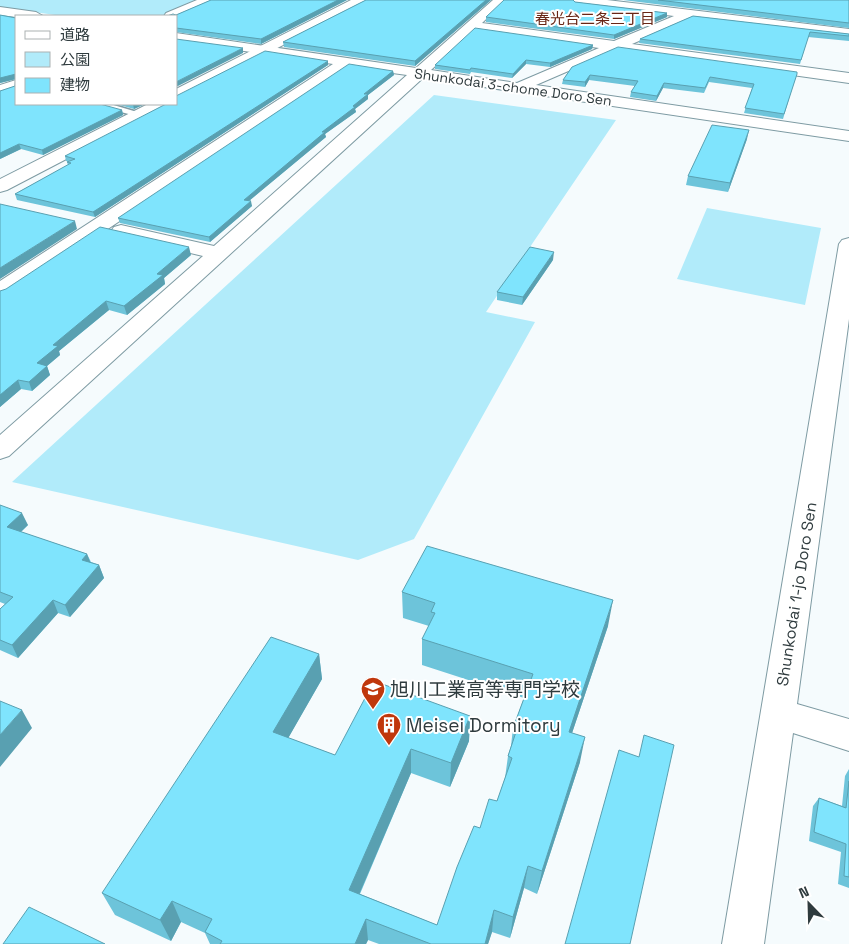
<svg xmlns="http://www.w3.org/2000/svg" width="849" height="944" font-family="'Space Grotesk','Noto Sans JP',sans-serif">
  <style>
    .green { fill: #b1ebfa }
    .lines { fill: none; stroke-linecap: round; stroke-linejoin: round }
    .service-casing { stroke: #7e9ba3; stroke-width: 3 }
    .minor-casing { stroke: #7e9ba3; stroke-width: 2 }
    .tertiary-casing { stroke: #7e9ba3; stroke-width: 2 }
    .service { fill: #fff; fill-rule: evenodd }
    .minor { fill: #fff; fill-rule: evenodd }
    .tertiary { fill: #fff; fill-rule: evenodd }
    .wall { fill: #6dc4da }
    .shaded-wall { fill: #59a0b1 }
    .building { fill: #7fe4fd; stroke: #59a0b1 }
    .labels { text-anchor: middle; stroke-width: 4; stroke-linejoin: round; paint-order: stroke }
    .far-street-label { font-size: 14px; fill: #2f3b3e; stroke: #fff }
    .far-neighbourhood-label { font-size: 15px; fill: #692615; stroke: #fff }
    .street-label { font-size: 16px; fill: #2f3b3e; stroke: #fff }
    .near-poi-label { font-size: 19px; fill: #2f3b3e; stroke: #fff; text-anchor: start }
  </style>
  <rect width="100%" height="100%" fill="#f5fbfd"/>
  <path class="green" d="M 0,0 L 202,0 L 164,16 L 62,16 L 0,7 Z
    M 434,95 L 616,120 L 486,312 L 535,322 L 414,539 L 358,560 L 12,482 Z
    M 707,208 L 821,228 L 805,305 L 677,279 Z"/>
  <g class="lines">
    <defs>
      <path id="service" d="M 97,104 L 110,104 L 144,114 L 140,117 L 98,106 Z"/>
      <path id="minor" d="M 197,0 L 214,0 L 212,3 L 176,18 L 176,16 L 164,16 L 166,13 Z
        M 493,0 L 506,0 L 482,23 L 614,41 L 674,16 L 575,4 L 569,0 L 607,0 L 849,29 L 849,37 L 692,18 L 632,44 L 849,73 L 849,83 L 617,50 L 536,85 L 849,131 L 849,141 L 423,78 L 9,456 L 0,459 L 0,435 L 203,256 L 114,235 L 111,231 L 114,227 L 121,225 L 214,246 L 407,75 L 349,67 L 8,296 L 0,298 L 0,281 L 333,64 L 176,41 L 176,33 L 416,68 ZM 474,30 L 599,48 L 517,83 L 431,70 Z
        M 0,7 L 36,12 L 43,16 L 16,17 L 0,15 Z
        M 16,80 L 16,89 L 0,96 L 0,85 Z
        M 849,238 L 849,319 L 797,704 L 849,719 L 849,751 L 793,733 L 764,944 L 722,944 L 839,244 L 842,240 Z"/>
      <path id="tertiary" d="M 351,0 L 367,0 L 365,3 L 176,100 L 176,89 Z
        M 148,104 L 168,104 L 166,107 L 7,190 L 0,192 L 0,179 Z"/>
    </defs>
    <use href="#service" class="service-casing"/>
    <use href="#minor" class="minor-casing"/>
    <use href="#tertiary" class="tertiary-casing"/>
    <use href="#service" class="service"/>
    <use href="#minor" class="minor"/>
    <use href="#tertiary" class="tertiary"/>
  </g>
  <path class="wall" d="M 211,0 L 347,0 L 261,44 L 176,32 L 176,15 Z
    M 366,0 L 491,0 L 415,66 L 284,47 L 283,42 Z
    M 623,0 L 849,0 L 849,28 Z
    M 575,2 L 667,13 L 667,17 L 614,39 L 486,22 L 486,17 Z
    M 0,15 L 16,18 L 16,104 L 122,110 L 123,115 L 43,155 L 21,149 L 0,159 L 0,91 L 15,86 L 16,79 L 0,83 Z
    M 693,16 L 849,34 L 849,41 L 808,37 L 800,64 L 639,43 L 640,39 Z
    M 593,45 L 592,49 L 550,67 L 526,64 L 512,78 L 471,72 L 470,74 L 435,69 L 435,65 Z
    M 328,61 L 328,65 L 95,217 L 17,200 L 15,194 L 68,165 L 67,162 L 69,162 L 66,161 L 65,156 Z
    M 572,67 L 797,72 L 783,119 L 744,113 L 752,88 L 709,82 L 704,93 L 663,88 L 656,101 L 630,97 L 631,92 L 635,86 L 589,80 L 585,87 L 562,84 L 563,80 Z
    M 393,71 L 394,75 L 368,95 L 368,99 L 355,109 L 356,112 L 325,134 L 326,137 L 249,201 L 252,206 L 210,242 L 120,223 L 118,218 Z
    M 116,104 L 145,104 L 134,109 Z
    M 747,139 L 728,192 L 686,185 L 688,176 Z
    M 191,255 L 164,278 L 165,284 L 127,315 L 109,310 L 59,351 L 60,355 L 47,366 L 50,375 L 32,391 L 21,389 L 0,407 L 0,291 Z
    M 553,260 L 522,305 L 497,300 L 497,292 Z
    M 0,505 L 28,525 L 21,532 L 87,554 L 91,562 L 99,565 L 104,578 L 70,617 L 58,613 L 18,658 L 0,650 L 0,609 L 5,604 L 0,602 Z
    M 402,592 L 608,626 L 572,733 L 580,762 L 537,894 L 524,888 L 510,938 L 492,932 L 488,944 L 379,944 L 368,940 L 366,944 L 210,944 L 205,933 L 181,922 L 171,941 L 115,915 L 102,893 L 319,654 L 322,679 L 288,738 L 335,755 L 470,716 L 469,741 L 450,787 L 411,773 L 360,894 L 437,925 L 480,828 L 497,801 L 505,778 L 508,756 L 511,746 L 513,728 L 524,698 L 422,665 L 422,639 L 429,626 L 403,618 Z
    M 849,769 L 849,888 L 838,884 L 841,852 L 809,841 L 813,806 L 819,798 L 842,806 L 845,776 Z"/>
  <path class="shaded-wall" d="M 338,0 L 347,0 L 261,44 L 261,39 Z
    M 486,0 L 491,0 L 415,66 L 415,61 Z
    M 667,13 L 667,17 L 614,39 L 614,35 Z
    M 593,45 L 592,49 L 550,67 L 550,63 Z
    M 243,48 L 243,53 L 176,87 L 176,82 Z
    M 526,60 L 526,64 L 512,78 L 513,74 Z
    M 328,61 L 328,65 L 95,217 L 93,212 Z
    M 393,71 L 394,75 L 368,95 L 368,99 L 355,109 L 356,112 L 325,134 L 326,137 L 244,205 L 244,200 L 322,132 L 353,106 L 364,94 Z
    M 16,74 L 16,79 L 0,83 L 0,78 Z
    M 590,75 L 589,80 L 585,87 L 585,82 Z
    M 664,83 L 663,88 L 656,101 L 657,96 Z
    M 133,104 L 145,104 L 134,109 Z
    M 122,110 L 123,115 L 43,155 L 42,150 Z
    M 749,130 L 747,139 L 728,192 L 730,183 Z
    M 19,144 L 21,149 L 0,159 L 0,153 Z
    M 251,201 L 252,206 L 210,242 L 209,237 Z
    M 75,221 L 77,229 L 0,279 L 0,268 Z
    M 189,247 L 191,255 L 164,278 L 165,284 L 127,315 L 124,306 L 157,274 Z
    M 554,252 L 553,260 L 522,305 L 523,297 Z
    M 106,301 L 109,310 L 59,351 L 60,355 L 47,366 L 50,375 L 32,391 L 29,382 L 37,363 L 53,345 Z
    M 18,380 L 21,389 L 0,407 L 0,395 Z
    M 22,513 L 28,525 L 12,540 L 7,527 Z
    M 87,554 L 92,567 L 82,560 Z
    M 99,565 L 104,578 L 70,617 L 65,605 Z
    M 53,600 L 58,613 L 18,658 L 12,645 Z
    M 613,600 L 608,626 L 564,757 L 569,732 Z
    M 319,654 L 322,679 L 278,756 L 273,732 Z
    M 22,710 L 32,728 L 0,767 L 0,735 Z
    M 470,716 L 469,741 L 450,787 L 451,763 Z
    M 585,737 L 580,762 L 537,894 L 542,871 Z
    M 411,749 L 411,773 L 352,911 L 349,890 Z
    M 528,866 L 524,888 L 510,938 L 513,917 Z
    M 172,901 L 181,922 L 171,941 L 160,920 Z
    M 494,910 L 492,932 L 488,944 L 485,944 Z
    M 366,919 L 368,940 L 366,944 L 355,944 Z"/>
  <path class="building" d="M 211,0 L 338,0 L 261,39 L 176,28 L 176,16 L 167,16 L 173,14 L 176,15 Z
    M 366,0 L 486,0 L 415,61 L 283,42 Z
    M 504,0 L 573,0 L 575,2 L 667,13 L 614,35 L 486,17 Z
    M 658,0 L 849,0 L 849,23 Z
    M 0,15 L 16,18 L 16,104 L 100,104 L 122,110 L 42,150 L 19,144 L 0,153 L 0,91 L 15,86 L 16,74 L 0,78 Z
    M 693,16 L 849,34 L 849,36 L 810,32 L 801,60 L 640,39 Z
    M 475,28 L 593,45 L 550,63 L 526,60 L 513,74 L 471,68 L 470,70 L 435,65 Z
    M 176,39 L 243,48 L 176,82 Z
    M 618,47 L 797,72 L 797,74 L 784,114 L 745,108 L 754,84 L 710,77 L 705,88 L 664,83 L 657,96 L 631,92 L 638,81 L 590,75 L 585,82 L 563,80 L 572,67 Z
    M 265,51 L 328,61 L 93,212 L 15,194 L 71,163 L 67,162 L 75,159 L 65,156 L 166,104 L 176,104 L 176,96 Z
    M 349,64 L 393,71 L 364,94 L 368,94 L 353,106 L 355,107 L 322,132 L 325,132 L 244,200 L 251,201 L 209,237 L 118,218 Z
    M 712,125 L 749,130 L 730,183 L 688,176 Z
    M 0,204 L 75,221 L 0,268 Z
    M 100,227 L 189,247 L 157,274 L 163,275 L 124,306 L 106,301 L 53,345 L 58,346 L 37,363 L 47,366 L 29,382 L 18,380 L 0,395 L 0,291 L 6,289 Z
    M 530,247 L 554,252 L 523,297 L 497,292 Z
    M 0,505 L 22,513 L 7,527 L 87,554 L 82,560 L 99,565 L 65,605 L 53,600 L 12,645 L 0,640 L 0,609 L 13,597 L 0,592 Z
    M 427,546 L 613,600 L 569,732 L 585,737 L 542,871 L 528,866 L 513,917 L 494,910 L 485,944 L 431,944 L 366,919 L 355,944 L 220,944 L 222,941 L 205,932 L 212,919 L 172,901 L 160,920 L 102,893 L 271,637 L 319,654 L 273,732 L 335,755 L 374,681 L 470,716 L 451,763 L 411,749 L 349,890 L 437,925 L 457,867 L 474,826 L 480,828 L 489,799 L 497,801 L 512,758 L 508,756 L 517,729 L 513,728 L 533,674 L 422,639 L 435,613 L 431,612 L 435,603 L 402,592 Z
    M 0,701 L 22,710 L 0,735 Z
    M 644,735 L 674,745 L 630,944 L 565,944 L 619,750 L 639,757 Z
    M 849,781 L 849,877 L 844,876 L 846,844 L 814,832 L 819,798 L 846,808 Z
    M 29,907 L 105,944 L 3,944 Z"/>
  <defs>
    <symbol id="school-pin" viewBox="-11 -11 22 30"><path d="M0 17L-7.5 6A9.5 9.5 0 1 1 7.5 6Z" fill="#c0370c" stroke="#fff"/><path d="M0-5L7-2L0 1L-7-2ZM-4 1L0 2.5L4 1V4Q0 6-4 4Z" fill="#fff"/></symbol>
    <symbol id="building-pin" viewBox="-11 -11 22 30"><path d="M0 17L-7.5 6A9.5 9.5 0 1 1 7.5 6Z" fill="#c0370c" stroke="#fff"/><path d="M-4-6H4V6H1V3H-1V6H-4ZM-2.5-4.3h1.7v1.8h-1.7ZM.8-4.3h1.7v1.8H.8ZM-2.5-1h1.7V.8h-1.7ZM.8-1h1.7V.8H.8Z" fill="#fff"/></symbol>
  </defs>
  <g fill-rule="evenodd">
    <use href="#school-pin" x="359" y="675" width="28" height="38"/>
    <use href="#building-pin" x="375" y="711" width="28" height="38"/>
  </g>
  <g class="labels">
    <g class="far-street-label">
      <text transform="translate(513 87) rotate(8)" y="5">Shunkodai 3-chome Doro Sen</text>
    </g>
    <g class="far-neighbourhood-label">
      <text x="595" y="24">春光台二条三丁目</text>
    </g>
    <g class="street-label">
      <text transform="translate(796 594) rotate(-81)" y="6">Shunkodai 1-jo Doro Sen</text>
    </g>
    <g class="near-poi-label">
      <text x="390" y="696">旭川工業高等専門学校</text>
      <text x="406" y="732">Meisei Dormitory</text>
    </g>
  </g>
  <rect x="15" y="15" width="162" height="90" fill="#ffffff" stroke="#acb1b2"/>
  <rect x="25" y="31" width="25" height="8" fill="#ffffff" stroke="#acb1b2"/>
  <text x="60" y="40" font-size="15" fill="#2f3b3e">道路</text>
  <rect x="25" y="52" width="25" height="15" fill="#b1ebfa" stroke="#acb1b2"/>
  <text x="60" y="65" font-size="15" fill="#2f3b3e">公園</text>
  <rect x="25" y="78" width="25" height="15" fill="#7fe4fd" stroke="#acb1b2"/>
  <text x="60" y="90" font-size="15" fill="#2f3b3e">建物</text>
  <g transform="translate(809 904) rotate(337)" stroke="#ffffff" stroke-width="4" paint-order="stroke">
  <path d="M0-4L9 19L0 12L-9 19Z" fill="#2f3b3e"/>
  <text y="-8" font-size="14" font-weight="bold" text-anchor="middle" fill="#2f3b3e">N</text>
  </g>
</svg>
